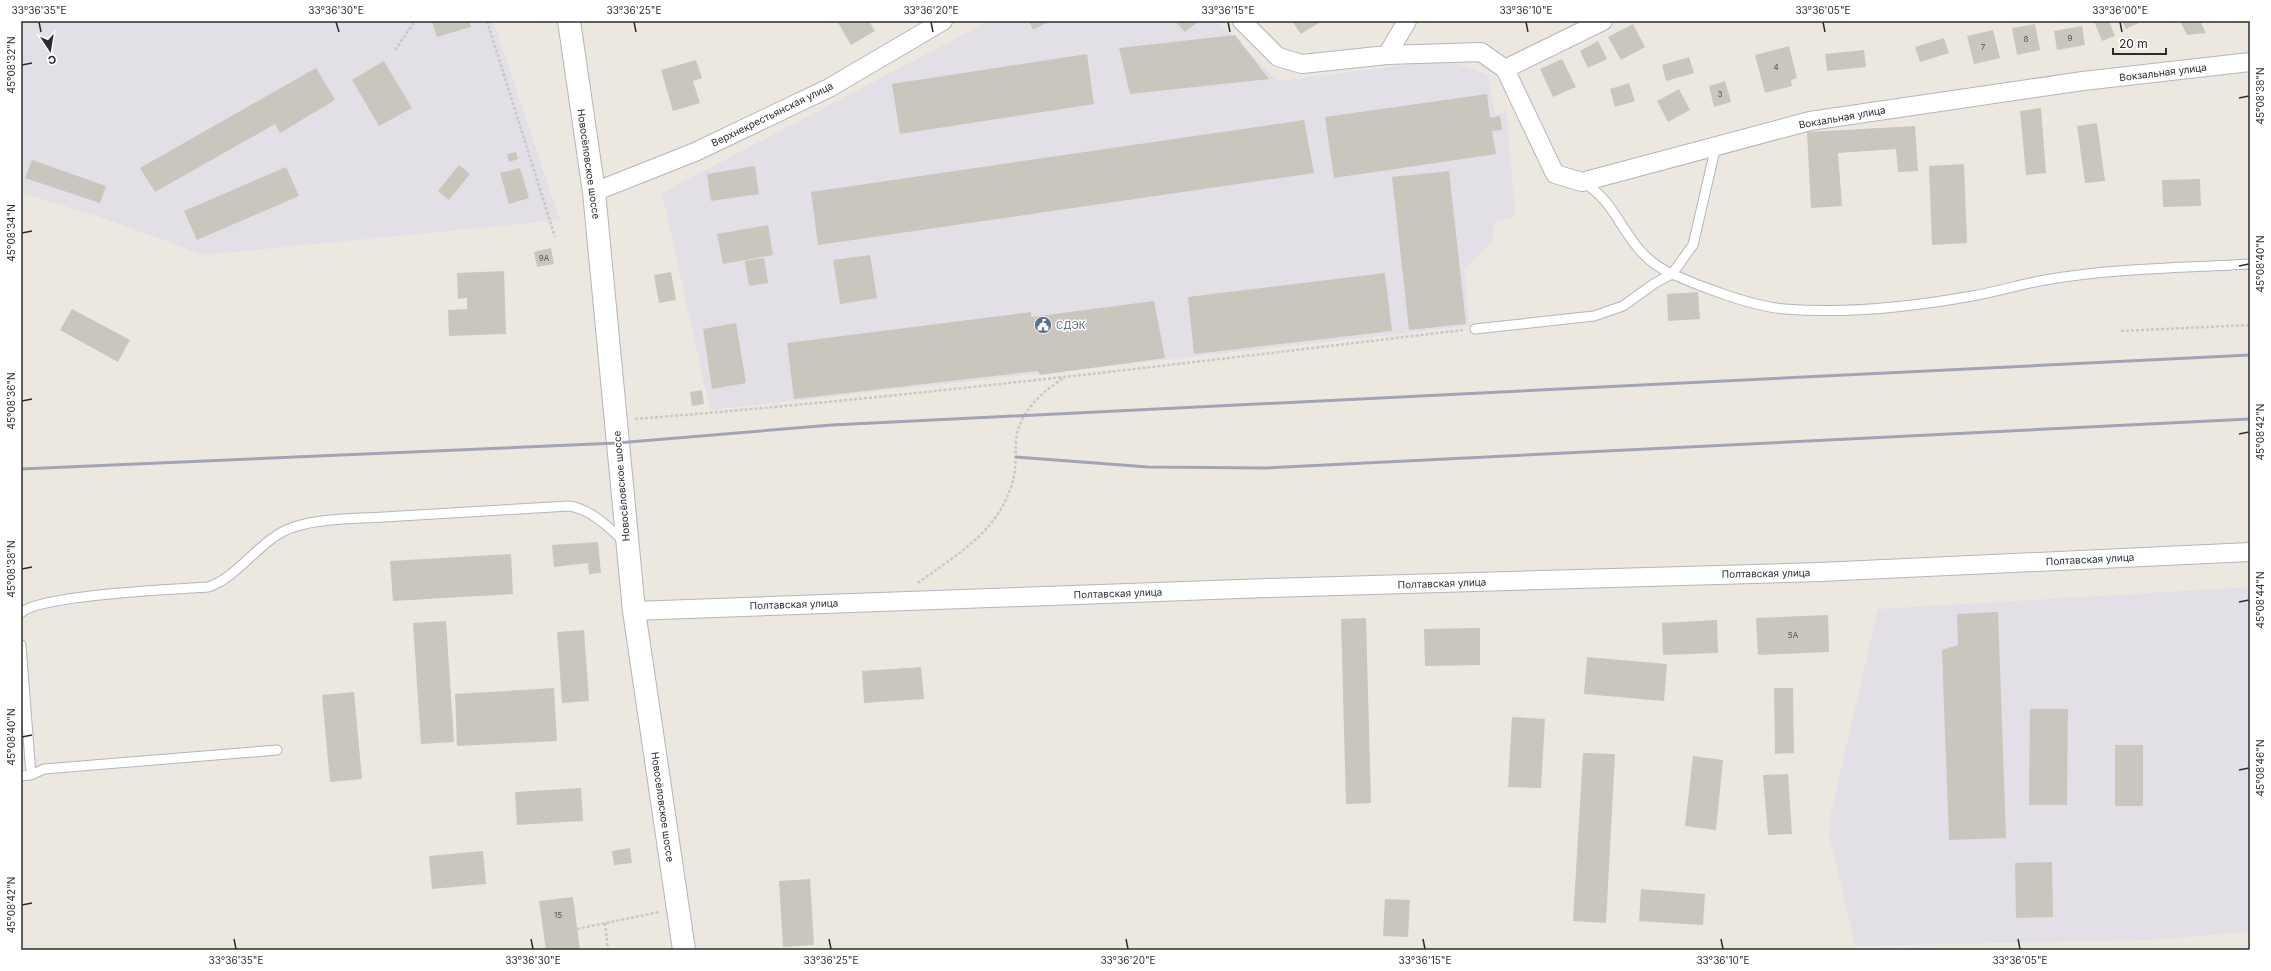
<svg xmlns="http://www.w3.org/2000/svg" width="2271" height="971" font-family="Inter,sans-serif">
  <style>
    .industrial { fill: #e2dfe6 }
    .building { fill: #c9c6be }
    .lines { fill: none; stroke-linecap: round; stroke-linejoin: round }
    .service-casing { stroke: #b3b4bf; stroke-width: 11 }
    .minor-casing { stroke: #b3b4bf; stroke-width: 20 }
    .secondary-casing { stroke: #b3b4bf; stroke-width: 24 }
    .path { stroke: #c8c8c8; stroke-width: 2.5; stroke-dasharray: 3 2; stroke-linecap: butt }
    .service { stroke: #fff; stroke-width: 9 }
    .minor { stroke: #fff; stroke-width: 18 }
    .secondary { stroke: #fff; stroke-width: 22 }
    .rail { stroke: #a2a3b5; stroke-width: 3 }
    .ticks { fill: none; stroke: #2c2c2c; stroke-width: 1.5 }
    .labels { text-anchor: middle; stroke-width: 3; stroke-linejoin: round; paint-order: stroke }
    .number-label { font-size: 8px; fill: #535250 }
    .street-label { font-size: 10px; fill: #2c2c2c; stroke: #fff }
    .service-label { font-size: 10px; fill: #4e5e75; stroke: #fff; text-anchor: start }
    .neatline { fill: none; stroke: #2c2c2c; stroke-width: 1.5 }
    .ticks-label { font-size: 10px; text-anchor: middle; fill: #2c2c2c }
  </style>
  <rect width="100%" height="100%" fill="#ede8df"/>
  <path class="industrial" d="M 21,21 L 493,21 L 560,220 L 204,255 L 100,217 L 21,193 Z
    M 989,21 L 1217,21 L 1278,81 L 1447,60 L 1488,75 L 1495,114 L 1507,113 L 1515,217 L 1495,222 L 1492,241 L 1464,270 L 1470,326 L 710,410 L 662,193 Z
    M 2250,587 L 2250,932 L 2148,940 L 1855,946 L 1830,838 L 1831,812 L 1878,609 Z"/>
  <path class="building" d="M 432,21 L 469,21 L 471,27 L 437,37 Z
    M 837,21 L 869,21 L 875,31 L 851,45 Z
    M 1029,21 L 1050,21 L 1033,30 Z
    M 1175,21 L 1199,21 L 1185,32 Z
    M 1292,21 L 1322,21 L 1301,34 Z
    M 2094,21 L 2109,21 L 2115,36 L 2102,41 Z
    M 2122,21 L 2143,21 L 2126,29 Z
    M 2180,21 L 2200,21 L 2206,33 L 2187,35 Z
    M 1633,24 L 1645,47 L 1621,60 L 1608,37 Z
    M 2035,24 L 2040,50 L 2017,55 L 2012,28 Z
    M 2082,26 L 2085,45 L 2057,50 L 2054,31 Z
    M 1993,30 L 2000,58 L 1974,64 L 1967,36 Z
    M 1235,35 L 1269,79 L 1130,94 L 1119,48 Z
    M 1944,38 L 1949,53 L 1920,62 L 1915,47 Z
    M 1598,41 L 1607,59 L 1588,68 L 1580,51 Z
    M 1789,46 L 1797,78 L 1791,80 L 1792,86 L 1765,93 L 1755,55 Z
    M 1864,50 L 1866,67 L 1827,71 L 1825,54 Z
    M 1087,54 L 1094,104 L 900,134 L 892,84 Z
    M 1689,57 L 1694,73 L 1666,81 L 1662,65 Z
    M 1562,59 L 1576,87 L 1553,97 L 1540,69 Z
    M 696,60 L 702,78 L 693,81 L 700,103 L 673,111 L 661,70 Z
    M 384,61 L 412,108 L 379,126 L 352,80 Z
    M 316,68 L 335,100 L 280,133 L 275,124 L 155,192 L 140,168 Z
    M 1725,81 L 1731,102 L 1714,107 L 1709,86 Z
    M 1629,83 L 1635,101 L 1615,107 L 1610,89 Z
    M 1679,89 L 1690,110 L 1668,122 L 1657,101 Z
    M 1487,94 L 1490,118 L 1500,116 L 1502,130 L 1492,131 L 1496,154 L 1334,178 L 1325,117 Z
    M 2041,108 L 2046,173 L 2026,175 L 2020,111 Z
    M 1304,120 L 1314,173 L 818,245 L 811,192 Z
    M 2097,123 L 2105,181 L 2085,183 L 2077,126 Z
    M 1915,126 L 1918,171 L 1898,172 L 1896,149 L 1838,153 L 1842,206 L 1811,208 L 1807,132 Z
    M 516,152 L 518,159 L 509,162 L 507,154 Z
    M 32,160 L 106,186 L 100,203 L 25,178 Z
    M 1964,164 L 1967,243 L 1932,245 L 1929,166 Z
    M 459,165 L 470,174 L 449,200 L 438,191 Z
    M 755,166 L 759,194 L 711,201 L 707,174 Z
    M 286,167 L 299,196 L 197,240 L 184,211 Z
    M 520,168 L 529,198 L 509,204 L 500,173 Z
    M 1449,171 L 1466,324 L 1409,330 L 1392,177 Z
    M 2200,179 L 2201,206 L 2163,207 L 2162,180 Z
    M 768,225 L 773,255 L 723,264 L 717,234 Z
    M 551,248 L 554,264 L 537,267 L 534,252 Z
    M 870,255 L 877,298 L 840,304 L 833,260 Z
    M 764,258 L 768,283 L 749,286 L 745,261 Z
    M 504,271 L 506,334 L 449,336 L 448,310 L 467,309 L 467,298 L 458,299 L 457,273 Z
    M 671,272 L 676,300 L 659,303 L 654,275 Z
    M 1385,273 L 1392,331 L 1194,354 L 1188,297 Z
    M 1698,292 L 1700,319 L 1668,321 L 1667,294 Z
    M 1154,301 L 1165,358 L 1040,375 L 1038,371 L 794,399 L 787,343 L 1031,312 L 1031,317 Z
    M 72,309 L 130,340 L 118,362 L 60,330 Z
    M 736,323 L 746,383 L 712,389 L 703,329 Z
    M 702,390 L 704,404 L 692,406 L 690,392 Z
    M 598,542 L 601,573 L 589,574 L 588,563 L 554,567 L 552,545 Z
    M 511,554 L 513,594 L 393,601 L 390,561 Z
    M 1998,612 L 2006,838 L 1949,840 L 1942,650 L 1958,645 L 1957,614 Z
    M 1828,615 L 1829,652 L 1758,655 L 1756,618 Z
    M 1366,618 L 1371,803 L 1346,804 L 1341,619 Z
    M 1717,620 L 1718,653 L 1663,655 L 1662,623 Z
    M 446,621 L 454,742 L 421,744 L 413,623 Z
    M 1480,628 L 1480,665 L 1425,666 L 1424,629 Z
    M 584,630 L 589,701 L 562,703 L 557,632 Z
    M 1587,657 L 1667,664 L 1664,701 L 1584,694 Z
    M 921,667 L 924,699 L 864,703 L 862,671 Z
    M 554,688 L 557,741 L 457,746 L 455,694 Z
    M 1774,688 L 1793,688 L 1794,753 L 1775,754 Z
    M 354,692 L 362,779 L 330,782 L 322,695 Z
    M 2030,709 L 2068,709 L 2067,805 L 2029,805 Z
    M 1512,717 L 1545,719 L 1541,788 L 1508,787 Z
    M 2115,745 L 2143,745 L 2143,806 L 2115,806 Z
    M 1583,753 L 1615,754 L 1606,923 L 1573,921 Z
    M 1693,756 L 1723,760 L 1716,830 L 1685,826 Z
    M 1788,774 L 1792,834 L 1768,835 L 1763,775 Z
    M 581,788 L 583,821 L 517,825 L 515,792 Z
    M 630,848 L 632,863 L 614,865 L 612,851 Z
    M 483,851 L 486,884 L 432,889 L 429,856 Z
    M 2052,862 L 2053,917 L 2016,918 L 2015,863 Z
    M 810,879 L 814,945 L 783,947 L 779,881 Z
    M 1641,889 L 1705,894 L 1703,925 L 1639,921 Z
    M 573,897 L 580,950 L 546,950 L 539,901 Z
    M 1385,899 L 1410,900 L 1408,937 L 1383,936 Z"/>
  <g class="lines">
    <defs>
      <path id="service" d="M 1584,183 C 1623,206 1623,252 1672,274 C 1701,287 1754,307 1785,309 C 1846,314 1911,307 1972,296 C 1997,292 2021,284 2045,280 C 2113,268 2182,268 2250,264
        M 1475,329 L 1594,316 L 1623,306 L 1655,283 L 1672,274 L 1693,245 L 1716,146
        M 21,613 C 38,595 177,589 208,587 C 241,576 261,537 294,527 C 322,518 355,519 384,517 C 445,513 507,510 569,506 C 591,509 608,527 624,541
        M 21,645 L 31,775
        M 21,776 L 31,775 L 44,769 L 277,750"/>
      <path id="minor" d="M 1242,21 L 1278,57 L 1302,64 L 1387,55 L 1481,52 L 1505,69 L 1555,174 L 1582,182 L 1810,121 L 2083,81 L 2250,62
        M 1387,55 L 1407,21
        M 1505,69 L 1603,21
        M 594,192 L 695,152 L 829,88 L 943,21
        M 634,611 L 1267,588 L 1820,572 L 2250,552"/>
      <path id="secondary" d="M 569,21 L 594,192 L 634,611 L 684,950"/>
    </defs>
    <use href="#service" class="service-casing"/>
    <use href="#minor" class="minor-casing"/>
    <use href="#secondary" class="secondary-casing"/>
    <path class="path" d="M 487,21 L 555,237
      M 395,50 L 415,21
      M 2121,331 L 2250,325
      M 635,419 C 911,397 1187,363 1463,330
      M 918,583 C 953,557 991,536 1008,495 C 1017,474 1015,463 1016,441 C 1018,414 1041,392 1064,378
      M 605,923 L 608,950
      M 577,929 L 659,912"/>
    <use href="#service" class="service"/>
    <use href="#minor" class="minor"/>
    <use href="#secondary" class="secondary"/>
    <path class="rail" d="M 1016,457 L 1148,467 L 1265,468 L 2250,419
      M 21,469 L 617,443 L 832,425 L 2250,355"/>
  </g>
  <path class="ticks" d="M 39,22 L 41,32M 336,22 L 339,32M 634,22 L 636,32M 931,22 L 933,32M 1228,22 L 1230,32M 1526,22 L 1528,32M 1823,22 L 1825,32M 2120,22 L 2122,32M 22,65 L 32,63M 2239,98 L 2249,96M 22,233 L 32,231M 2239,266 L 2249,264M 22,401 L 32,399M 2239,434 L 2249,432M 22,569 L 32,567M 2239,602 L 2249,600M 22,737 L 32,735M 2239,770 L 2249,768M 22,905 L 32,903M 234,939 L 236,949M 531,939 L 533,949M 829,939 L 831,949M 1126,939 L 1128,949M 1423,939 L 1425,949M 1721,939 L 1723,949M 2018,939 L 2020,949"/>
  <defs>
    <symbol id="civic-disc" viewBox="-11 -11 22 22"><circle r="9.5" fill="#5c6f8a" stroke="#fff"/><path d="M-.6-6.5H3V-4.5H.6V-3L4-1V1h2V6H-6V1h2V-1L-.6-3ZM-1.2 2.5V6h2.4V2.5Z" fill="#fff"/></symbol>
  </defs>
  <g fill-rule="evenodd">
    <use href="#civic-disc" x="1033" y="315" width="20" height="20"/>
  </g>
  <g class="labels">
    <g class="number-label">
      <text x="2070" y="41">9</text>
      <text x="2026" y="42">8</text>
      <text x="1983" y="50">7</text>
      <text x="1776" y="70">4</text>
      <text x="1720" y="97">3</text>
      <text x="544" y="261">9А</text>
      <text x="1793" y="638">5А</text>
      <text x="558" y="918">15</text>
    </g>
    <g class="street-label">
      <text transform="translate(2163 72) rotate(-7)" y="4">Вокзальная улица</text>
      <text transform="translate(772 114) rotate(-26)" y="4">Верхнекрестьянская улица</text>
      <text transform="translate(1842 117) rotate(-10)" y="4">Вокзальная улица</text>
      <text transform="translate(589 164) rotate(82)" y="4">Новосёловское шоссе</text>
      <text transform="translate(621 486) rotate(-95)" y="4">Новосёловское шоссе</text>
      <text transform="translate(2090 559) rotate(-3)" y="4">Полтавская улица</text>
      <text transform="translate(1766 573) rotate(-1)" y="4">Полтавская улица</text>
      <text transform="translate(1442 583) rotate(-2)" y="4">Полтавская улица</text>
      <text transform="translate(1118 593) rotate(-2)" y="4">Полтавская улица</text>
      <text transform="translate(794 604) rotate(-2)" y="4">Полтавская улица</text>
      <text transform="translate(663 807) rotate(82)" y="4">Новосёловское шоссе</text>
    </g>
    <g class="service-label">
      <text x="1056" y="329">СДЭК</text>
    </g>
  </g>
  <rect width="2271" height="971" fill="none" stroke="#ffffff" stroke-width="44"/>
  <g transform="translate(50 50) rotate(168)" stroke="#ffffff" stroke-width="3" paint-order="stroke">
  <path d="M0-3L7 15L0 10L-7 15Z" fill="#2c2c2c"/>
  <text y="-6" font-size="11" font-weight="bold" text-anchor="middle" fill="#2c2c2c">С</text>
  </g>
  <path d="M2113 48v6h53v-6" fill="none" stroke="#2c2c2c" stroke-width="2"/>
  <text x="2119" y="48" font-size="12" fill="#2c2c2c" stroke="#ffffff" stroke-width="3" paint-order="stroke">20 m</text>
  <rect x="22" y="22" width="2227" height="927" class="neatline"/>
  <g class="ticks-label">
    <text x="39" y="14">33°36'35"E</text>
    <text x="336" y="14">33°36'30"E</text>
    <text x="634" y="14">33°36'25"E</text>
    <text x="931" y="14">33°36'20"E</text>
    <text x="1228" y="14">33°36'15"E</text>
    <text x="1526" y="14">33°36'10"E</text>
    <text x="1823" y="14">33°36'05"E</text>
    <text x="2120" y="14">33°36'00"E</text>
    <text transform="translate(11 65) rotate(-90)" y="4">45°08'32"N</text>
    <text transform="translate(2260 96) rotate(-90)" y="4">45°08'38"N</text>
    <text transform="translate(11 233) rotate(-90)" y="4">45°08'34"N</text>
    <text transform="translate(2260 264) rotate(-90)" y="4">45°08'40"N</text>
    <text transform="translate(11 401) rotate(-90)" y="4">45°08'36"N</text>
    <text transform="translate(2260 432) rotate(-90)" y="4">45°08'42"N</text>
    <text transform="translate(11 569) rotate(-90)" y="4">45°08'38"N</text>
    <text transform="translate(2260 600) rotate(-90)" y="4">45°08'44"N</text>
    <text transform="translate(11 737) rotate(-90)" y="4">45°08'40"N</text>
    <text transform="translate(2260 768) rotate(-90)" y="4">45°08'46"N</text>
    <text transform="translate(11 905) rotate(-90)" y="4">45°08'42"N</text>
    <text x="236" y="964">33°36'35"E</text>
    <text x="533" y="964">33°36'30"E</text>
    <text x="831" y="964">33°36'25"E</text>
    <text x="1128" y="964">33°36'20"E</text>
    <text x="1425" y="964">33°36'15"E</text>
    <text x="1723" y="964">33°36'10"E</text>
    <text x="2020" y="964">33°36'05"E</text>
  </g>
</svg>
